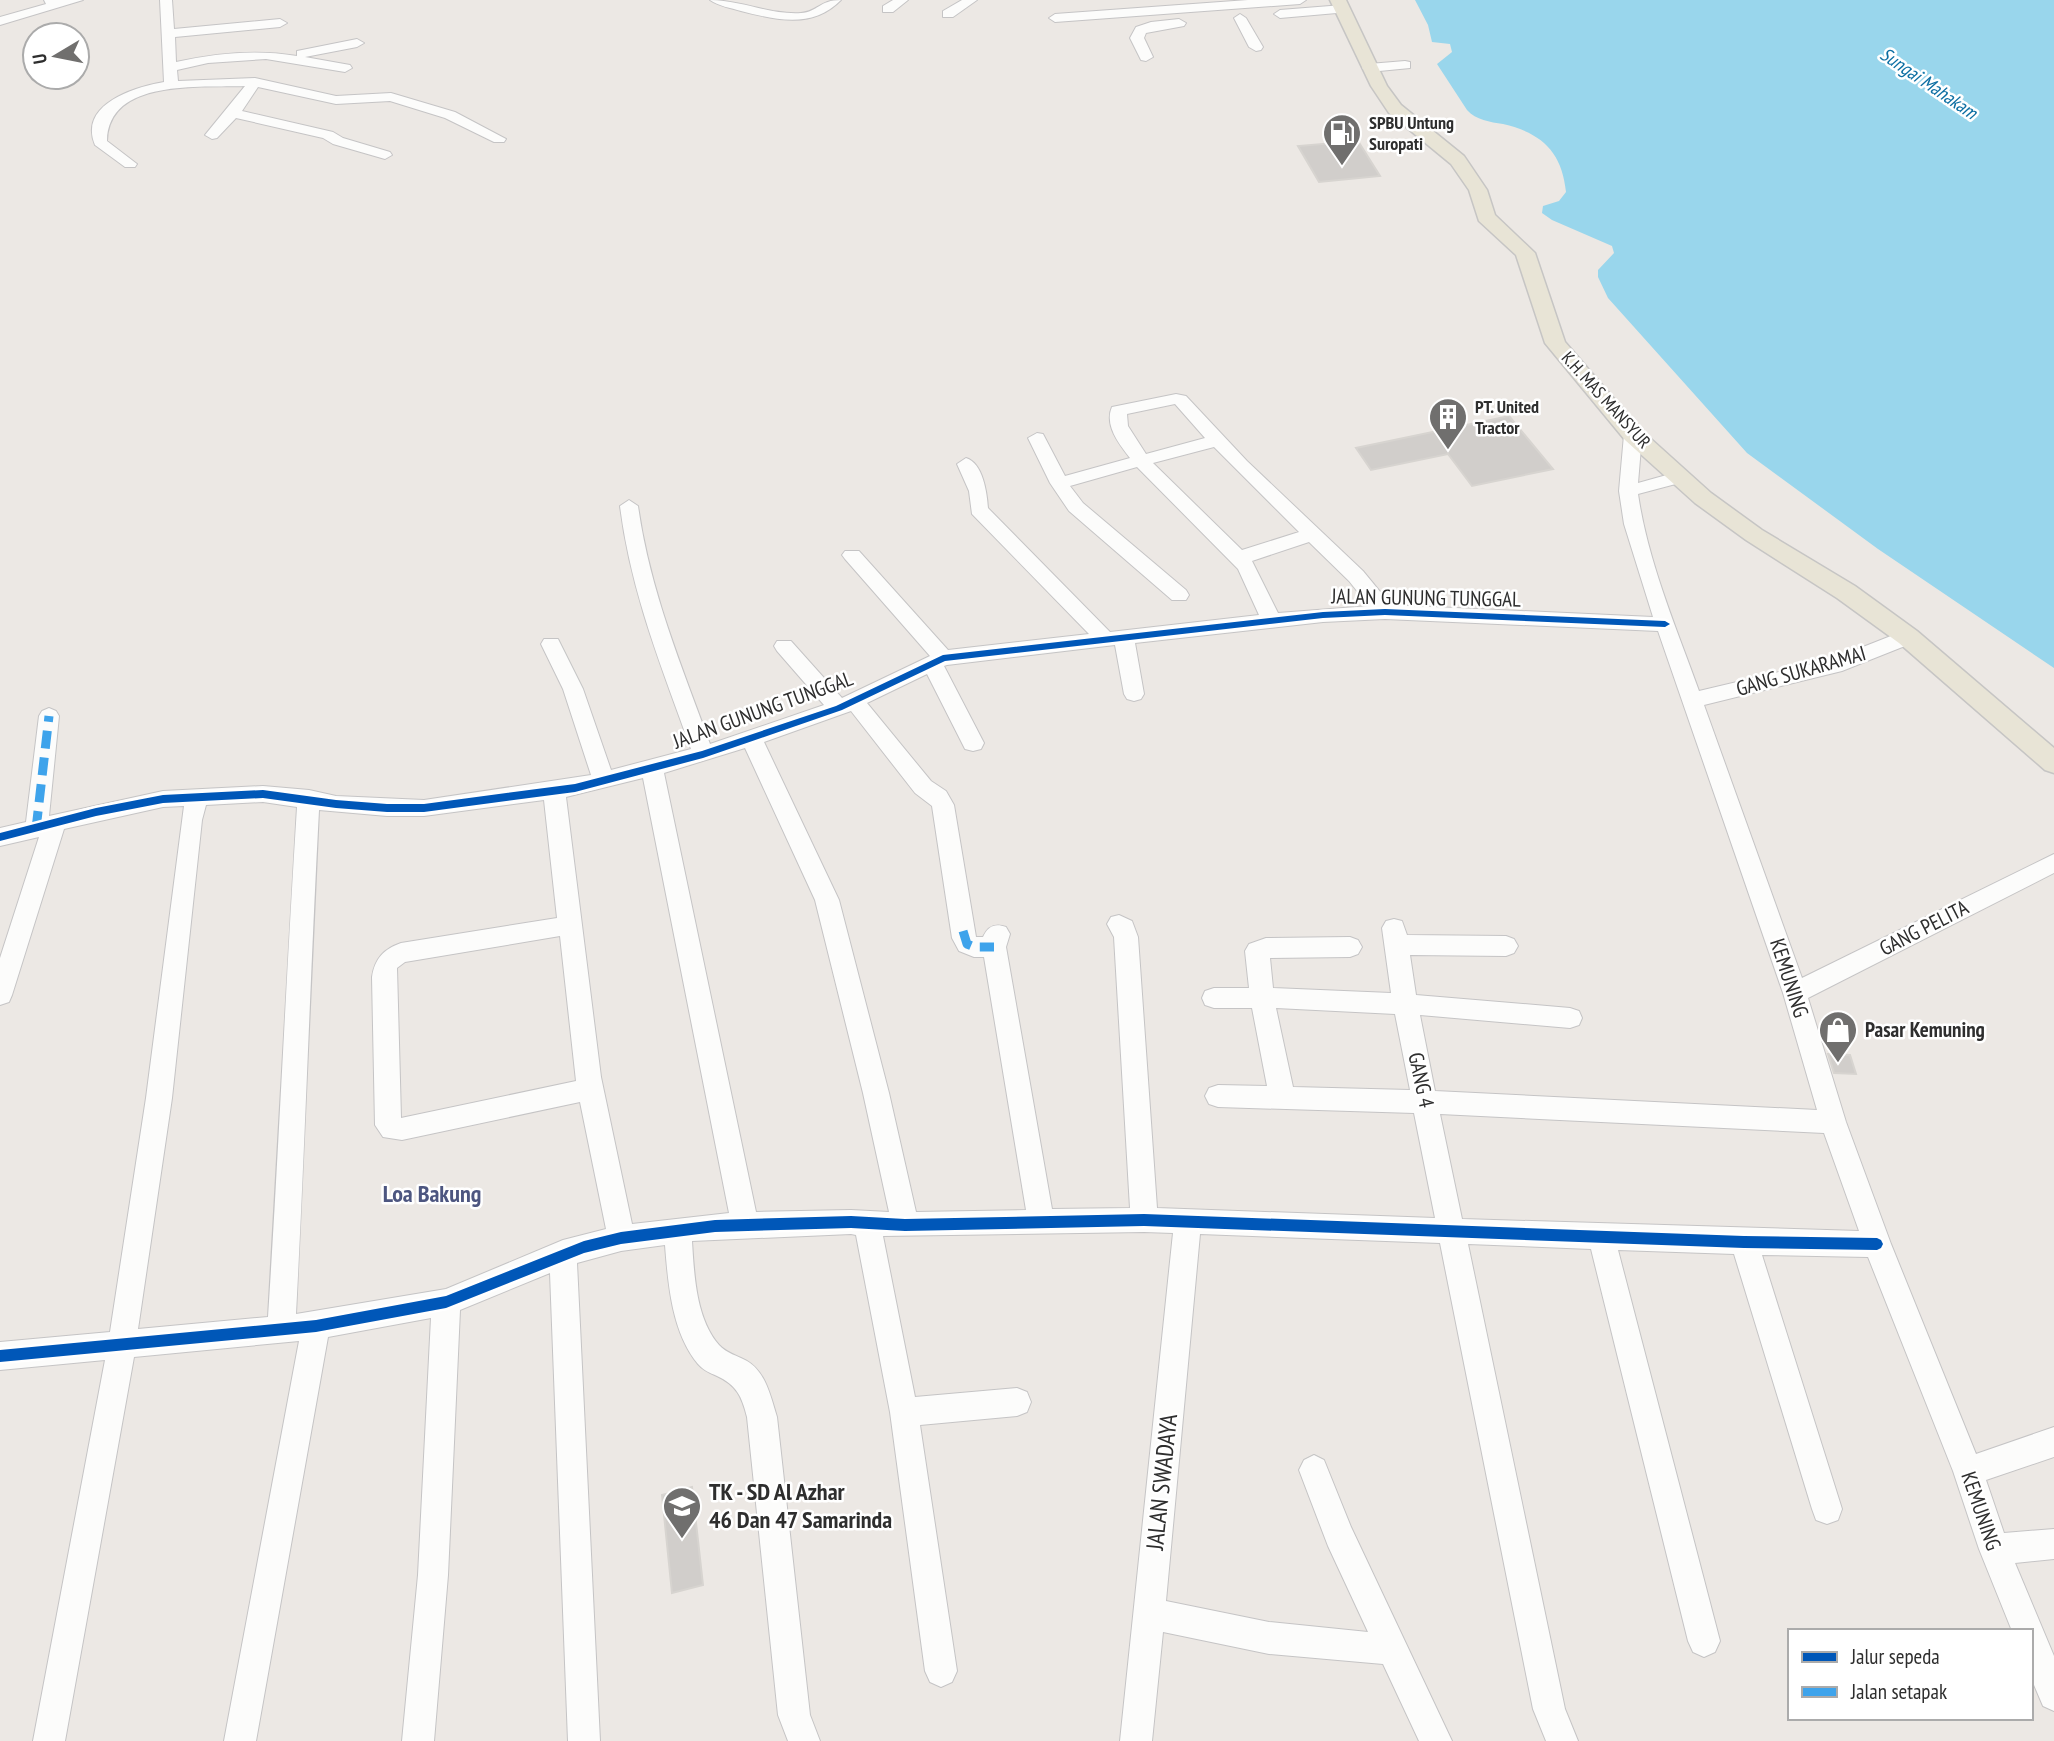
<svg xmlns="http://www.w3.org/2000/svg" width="2054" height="1741" font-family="'PT Sans Narrow',sans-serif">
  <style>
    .water { fill: #99d6ec }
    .building { fill: #d1cecb; stroke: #d7d4d0; stroke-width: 2 }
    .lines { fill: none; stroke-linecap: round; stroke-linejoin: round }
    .minor-casing { stroke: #c5c4c5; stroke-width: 2 }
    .major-casing { stroke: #c6c5c4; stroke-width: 3 }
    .minor { fill: #fcfcfb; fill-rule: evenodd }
    .major { fill: #e8e4d6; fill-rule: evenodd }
    .quiet { stroke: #3ea3eb; stroke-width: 9; stroke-dasharray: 18 9; stroke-linecap: butt }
    .cycleway-casing { stroke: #fff; stroke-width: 5 }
    .cycleway { fill: #0057b8; fill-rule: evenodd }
    .labels { text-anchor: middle; stroke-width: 5; stroke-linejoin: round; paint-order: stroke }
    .far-poi-label { font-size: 18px; font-weight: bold; fill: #2e2e2e; stroke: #fff; text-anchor: start }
    .far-street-label { font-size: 18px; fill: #2e2e2e; stroke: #fff }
    .far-water-label { font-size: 19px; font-style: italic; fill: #0d6fa3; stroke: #fff }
    .street-label { font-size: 21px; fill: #2e2e2e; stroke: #fff }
    .poi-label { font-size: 21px; font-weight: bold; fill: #2e2e2e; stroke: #fff; text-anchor: start }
    .quarter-label { font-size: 24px; font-weight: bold; fill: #4d5680; stroke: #fff }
    .near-street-label { font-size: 24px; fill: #2e2e2e; stroke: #fff }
    .near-poi-label { font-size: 24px; font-weight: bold; fill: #2e2e2e; stroke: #fff; text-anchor: start }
  </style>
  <rect width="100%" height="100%" fill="#ece8e4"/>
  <path class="water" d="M 1415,0 L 2054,0 L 2054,668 L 1878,549 L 1747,453 L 1608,298 L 1598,277 L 1598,270 L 1614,253 L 1612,246 L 1552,220 L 1542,213 L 1543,206 L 1559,201 L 1566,192 C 1562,152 1542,133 1503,124 C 1490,122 1476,120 1467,110 L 1437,64 L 1452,52 L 1450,44 L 1432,42 L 1428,25 Z"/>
  <path class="building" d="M 1358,141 L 1380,176 L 1319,182 L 1298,146 Z
    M 1509,416 L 1553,469 L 1472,486 L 1448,454 L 1371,470 L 1356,448 Z
    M 1828,1054 L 1850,1055 L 1856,1074 L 1834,1073 Z
    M 692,1487 L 703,1585 L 672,1593 L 662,1495 Z"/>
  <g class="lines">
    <defs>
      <path id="minor" d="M 44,0 L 83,0 L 0,25 L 0,17 L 46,4 Z
        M 160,0 L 172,0 L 174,29 L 280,19 L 287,23 L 280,27 L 175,37 L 176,62 C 217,53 256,49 297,56 L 297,51 L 357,39 L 364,43 L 357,47 L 305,57 L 350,65 L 352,68 L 345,72 L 266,59 L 208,63 L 177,70 L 178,81 L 255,78 L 336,96 L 391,93 L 455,112 L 506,139 L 504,142 L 494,142 L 445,118 L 390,101 L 336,104 L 258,87 L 242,111 L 333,132 L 343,138 L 390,152 L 392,155 L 385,159 L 333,144 L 323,138 L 236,118 L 217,138 L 212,139 L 205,135 L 245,86 C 201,88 108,78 107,141 L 137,164 L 135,167 L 125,167 L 95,145 C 78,104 135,87 164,82 Z
        M 710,0 C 741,0 770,15 801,13 C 818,12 819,0 841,0 C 813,29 776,20 741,11 C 731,8 718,6 710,0 Z
        M 893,0 L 908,0 L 893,12 L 883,12 L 883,6 Z
        M 962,0 L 977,0 L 953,17 L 943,17 L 943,11 Z
        M 1248,0 L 1306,0 L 1300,4 L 1055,22 L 1049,18 L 1055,14 Z
        M 1343,5 L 1349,9 L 1348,12 L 1280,18 L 1274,14 L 1280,10 Z
        M 1240,14 L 1246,18 L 1263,47 L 1261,50 L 1256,51 L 1249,47 L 1234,18 Z
        M 1179,19 L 1186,23 L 1184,26 L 1146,33 L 1144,38 L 1153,57 L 1146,61 L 1141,60 L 1130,38 L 1136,27 L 1151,22 Z
        M 1405,61 L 1410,62 L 1410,68 L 1369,72 L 1362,68 L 1369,64 Z
        M 1176,394 L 1186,396 L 1247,461 L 1363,571 L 1391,605 L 1653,617 L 1624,524 L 1619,491 L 1624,435 L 1633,430 L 1642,435 L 1638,483 L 1681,471 L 1690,477 L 1687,481 L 1638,494 C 1648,562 1676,627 1699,691 L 1830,660 L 1901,632 L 1915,632 L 1918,637 L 1915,642 L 1842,671 L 1704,705 L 1802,978 L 2054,854 L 2054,873 L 1808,998 L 1846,1122 L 1891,1244 L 1976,1454 L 2054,1427 L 2054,1457 L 1986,1480 L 2004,1533 L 2054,1529 L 2054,1559 L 2015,1563 L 2054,1656 L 2054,1711 L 2043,1706 L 2031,1678 L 2031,1631 L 2012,1631 L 1979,1549 L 1953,1471 L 1868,1257 L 1762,1255 L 1842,1509 L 1838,1520 L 1827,1524 L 1816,1520 L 1812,1509 L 1734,1254 L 1618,1250 L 1720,1641 L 1715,1652 L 1704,1657 L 1693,1652 L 1688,1641 L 1591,1249 L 1468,1244 L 1565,1709 L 1578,1741 L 1546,1741 L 1533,1709 L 1440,1243 L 1200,1234 L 1166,1601 L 1269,1622 L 1368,1632 L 1328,1546 L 1299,1470 L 1304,1460 L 1314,1455 L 1324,1460 L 1351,1527 L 1452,1741 L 1419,1741 L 1383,1664 L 1269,1654 L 1163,1632 L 1152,1741 L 1120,1741 L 1173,1233 L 1144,1232 L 883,1236 L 915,1397 L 1017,1388 L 1027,1392 L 1031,1402 L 1027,1412 L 1017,1416 L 920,1425 L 957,1671 L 952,1682 L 941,1687 L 930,1682 L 925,1671 L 890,1412 L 856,1235 L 851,1234 L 692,1241 C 694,1274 696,1319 719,1345 C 726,1353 738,1356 747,1361 C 766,1372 771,1398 777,1417 L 810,1715 L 820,1741 L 788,1741 L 778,1715 L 747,1417 C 742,1397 737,1385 717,1376 C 710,1373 703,1370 698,1364 C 672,1333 668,1284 665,1245 L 621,1251 L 577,1263 L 600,1741 L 568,1741 L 550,1273 L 460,1310 L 448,1575 L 434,1741 L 402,1741 L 418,1575 L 431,1318 L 328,1337 L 256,1741 L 224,1741 L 299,1341 L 134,1357 L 65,1741 L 33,1741 L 105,1360 L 0,1370 L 0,1342 L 110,1332 L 146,1098 L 184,806 L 163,807 L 64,829 L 12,995 L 9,1002 L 0,1005 L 0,958 L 39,837 L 0,846 L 0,828 L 26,822 L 39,716 L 42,711 L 49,708 L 56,711 L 59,716 L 49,816 L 163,791 L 263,786 L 309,790 L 336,796 L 424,800 L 591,775 L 563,689 L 541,644 L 544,639 L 558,639 L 583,689 L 611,770 L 691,749 C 662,668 631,593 620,506 L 629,500 L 638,506 C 650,591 681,664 710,744 L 824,705 L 777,651 L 774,646 L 777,641 L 791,641 L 842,698 L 930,656 L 845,559 L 842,555 L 845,551 L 859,551 L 948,650 L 1089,634 L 972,514 L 969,491 L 957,464 L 966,458 C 983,463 987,493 988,508 L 1110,632 L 1259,615 L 1238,569 L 1137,467 L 1070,486 L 1083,503 L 1186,590 L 1189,595 L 1186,600 L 1172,600 L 1069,511 L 1050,483 L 1028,438 L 1037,433 L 1043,434 L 1065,476 L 1130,458 C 1119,444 1104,425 1112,407 ZM 1175,404 L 1205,438 L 1146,454 L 1128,426 L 1127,414 ZM 1214,447 L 1299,532 L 1242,550 L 1153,463 ZM 1309,542 L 1349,581 L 1369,606 L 1278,613 L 1252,561 ZM 1385,619 L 1658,631 L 1783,993 L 1817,1110 L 1435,1091 L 1420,1015 L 1570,1028 L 1579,1025 L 1582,1018 L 1579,1011 L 1570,1008 L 1416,995 L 1410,955 L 1506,956 L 1514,953 L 1518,946 L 1514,939 L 1506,936 L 1407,935 L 1402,921 L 1394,919 L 1386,921 L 1382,928 L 1391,993 L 1273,988 L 1270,958 L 1350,957 L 1358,954 L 1362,947 L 1358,940 L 1350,937 L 1266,938 L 1249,944 L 1245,951 L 1249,988 L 1214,988 L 1205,991 L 1202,998 L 1205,1005 L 1214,1008 L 1252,1008 L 1267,1086 L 1218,1085 L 1209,1088 L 1205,1096 L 1209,1104 L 1218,1107 L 1414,1113 L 1435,1218 L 1157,1208 L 1138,937 L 1132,921 L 1119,915 L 1111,917 L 1107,924 L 1114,937 L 1130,1208 L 1052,1209 L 1006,947 L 1010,934 L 1006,927 C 995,923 988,926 983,937 L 976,937 L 954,805 L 946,791 L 931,781 L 867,703 L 927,674 L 965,749 L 973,751 L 981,749 L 984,743 L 944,666 L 947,665 L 1115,645 L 1124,694 L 1127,699 L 1134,701 L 1141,699 L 1144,694 L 1135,643 L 1323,622 ZM 851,711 L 915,793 L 932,806 L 952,938 L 959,951 L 974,957 L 984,957 L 1026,1210 L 916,1212 L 889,1093 L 839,900 L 764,742 ZM 745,748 L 815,900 L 863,1093 L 889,1212 L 851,1210 L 756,1212 L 664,773 ZM 643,778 L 729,1213 L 632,1224 L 601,1077 L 566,797 ZM 544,800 L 557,918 L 401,943 C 384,949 375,958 372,977 L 375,1125 L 383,1137 L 402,1140 L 580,1102 L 606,1229 L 563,1240 L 446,1289 L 296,1314 C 305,1146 310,978 319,810 L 387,816 L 424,816 ZM 263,802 L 297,807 C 286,977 279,1147 268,1317 L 138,1329 L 172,1098 L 202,820 L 206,805 ZM 560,936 L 576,1081 L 401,1118 L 397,968 L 405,962 ZM 1276,1008 L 1395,1014 L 1410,1090 L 1293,1087 ZM 1440,1114 L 1824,1133 L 1859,1231 L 1462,1219 Z"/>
      <path id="major" d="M 1330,0 L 1346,0 L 1387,86 L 1401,105 L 1464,156 L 1487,190 L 1495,215 L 1535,253 L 1565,342 L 1641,430 L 1711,493 L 1762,530 L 1855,586 L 1917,631 L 2054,748 L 2054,773 L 2045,770 L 1899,643 L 1837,598 L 1746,540 L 1695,503 L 1625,440 L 1545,343 L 1516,255 L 1479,221 L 1469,190 L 1451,164 L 1389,113 L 1371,86 Z"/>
    </defs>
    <use href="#minor" class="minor-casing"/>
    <use href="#major" class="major-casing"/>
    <use href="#minor" class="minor"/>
    <use href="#major" class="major"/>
    <path class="quiet" d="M 36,829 L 49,716
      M 963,931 L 967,944 L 974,947 L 994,947"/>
    <defs>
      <path id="cycleway" d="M 1385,609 L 1665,621 L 1670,624 L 1665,627 L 1385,615 L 1323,618 L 945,661 L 842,710 L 703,758 L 575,792 L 424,812 L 387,812 L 336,808 L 263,798 L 163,803 L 96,816 L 0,841 L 0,833 L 96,808 L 163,795 L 263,790 L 336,800 L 387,804 L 424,804 L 575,784 L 702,751 L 836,706 L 943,655 L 1323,612 Z
        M 1144,1214 L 1744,1236 L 1877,1238 L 1881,1240 L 1883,1244 L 1881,1248 L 1877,1250 L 1744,1248 L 1144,1226 L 905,1231 L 851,1228 L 715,1232 L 621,1244 L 584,1253 L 446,1308 L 316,1332 L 0,1362 L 0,1350 L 316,1320 L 446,1296 L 584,1241 L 621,1232 L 715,1220 L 851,1216 L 905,1219 Z"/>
    </defs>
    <use href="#cycleway" class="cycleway-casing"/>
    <use href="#cycleway" class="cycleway"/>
  </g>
  <defs>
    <symbol id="fuel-pin" viewBox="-11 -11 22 30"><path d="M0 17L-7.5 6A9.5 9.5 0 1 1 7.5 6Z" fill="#706f6e" stroke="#fff"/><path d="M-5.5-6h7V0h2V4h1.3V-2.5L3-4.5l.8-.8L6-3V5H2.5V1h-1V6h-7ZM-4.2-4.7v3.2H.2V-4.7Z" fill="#fff"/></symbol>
    <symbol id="building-pin" viewBox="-11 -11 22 30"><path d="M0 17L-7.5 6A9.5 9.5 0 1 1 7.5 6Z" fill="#706f6e" stroke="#fff"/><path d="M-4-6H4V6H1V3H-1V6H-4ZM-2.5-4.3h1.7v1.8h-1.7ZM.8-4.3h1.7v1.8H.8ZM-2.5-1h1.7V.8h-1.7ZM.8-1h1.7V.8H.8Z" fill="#fff"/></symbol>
    <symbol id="shop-pin" viewBox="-11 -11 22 30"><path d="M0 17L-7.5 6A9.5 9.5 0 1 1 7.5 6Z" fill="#706f6e" stroke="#fff"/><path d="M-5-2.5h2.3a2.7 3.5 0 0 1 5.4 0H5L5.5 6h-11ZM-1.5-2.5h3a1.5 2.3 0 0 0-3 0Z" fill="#fff"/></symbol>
    <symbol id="school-pin" viewBox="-11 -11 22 30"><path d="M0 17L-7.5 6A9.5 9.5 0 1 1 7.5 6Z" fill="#706f6e" stroke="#fff"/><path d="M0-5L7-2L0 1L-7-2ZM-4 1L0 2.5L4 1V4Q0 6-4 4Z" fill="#fff"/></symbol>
  </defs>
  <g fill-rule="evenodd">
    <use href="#fuel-pin" x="1320" y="111" width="44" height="60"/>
    <use href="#building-pin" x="1426" y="395" width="44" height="60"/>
    <use href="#shop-pin" x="1816" y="1008" width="44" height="60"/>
    <use href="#school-pin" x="660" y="1484" width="44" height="60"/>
  </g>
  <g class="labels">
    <g class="far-poi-label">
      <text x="1369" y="129">SPBU Untung<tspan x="1369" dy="21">Suropati</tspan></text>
      <text x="1475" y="413">PT. United<tspan x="1475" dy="21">Tractor</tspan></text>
    </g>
    <g class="far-street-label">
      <text transform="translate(1606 400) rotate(48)" y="6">K.H. MAS MANSYUR</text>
    </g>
    <g class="far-water-label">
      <text transform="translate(1929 83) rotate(34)" y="7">Sungai Mahakam</text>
    </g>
    <g class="street-label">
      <text transform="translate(1426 598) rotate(1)" y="7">JALAN GUNUNG TUNGGAL</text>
      <text transform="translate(1801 671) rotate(-16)" y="7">GANG SUKARAMAI</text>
      <text transform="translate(763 710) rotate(-20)" y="7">JALAN GUNUNG TUNGGAL</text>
      <text transform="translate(1924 928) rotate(-27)" y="7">GANG PELITA</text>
      <text transform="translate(1789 978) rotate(72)" y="7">KEMUNING</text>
      <text transform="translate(1421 1080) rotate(78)" y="7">GANG 4</text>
      <text transform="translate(1981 1511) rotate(71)" y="7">KEMUNING</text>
    </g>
    <g class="poi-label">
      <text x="1865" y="1037">Pasar Kemuning</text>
    </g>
    <g class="quarter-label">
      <text x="432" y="1202">Loa Bakung</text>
    </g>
    <g class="near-street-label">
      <text transform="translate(1162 1482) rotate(-84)" y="8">JALAN SWADAYA</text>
    </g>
    <g class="near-poi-label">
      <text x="709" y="1500">TK - SD Al Azhar<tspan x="709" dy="28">46 Dan 47 Samarinda</tspan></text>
    </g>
  </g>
  <rect x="1788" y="1629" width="245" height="91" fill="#ffffff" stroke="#ababab" stroke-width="2"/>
  <rect x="1802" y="1652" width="35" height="10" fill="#0057b8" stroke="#ababab" stroke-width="2"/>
  <text x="1851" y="1664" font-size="21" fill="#2e2e2e">Jalur sepeda</text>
  <rect x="1802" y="1687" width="35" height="10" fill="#3ea3eb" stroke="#ababab" stroke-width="2"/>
  <text x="1851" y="1699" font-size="21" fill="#2e2e2e">Jalan setapak</text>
  <g transform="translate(56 56) rotate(260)"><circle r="33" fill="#ffffff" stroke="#ababab" stroke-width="2"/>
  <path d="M0-5L12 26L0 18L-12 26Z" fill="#706f6e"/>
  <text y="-10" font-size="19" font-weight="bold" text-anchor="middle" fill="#2e2e2e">U</text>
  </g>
</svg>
